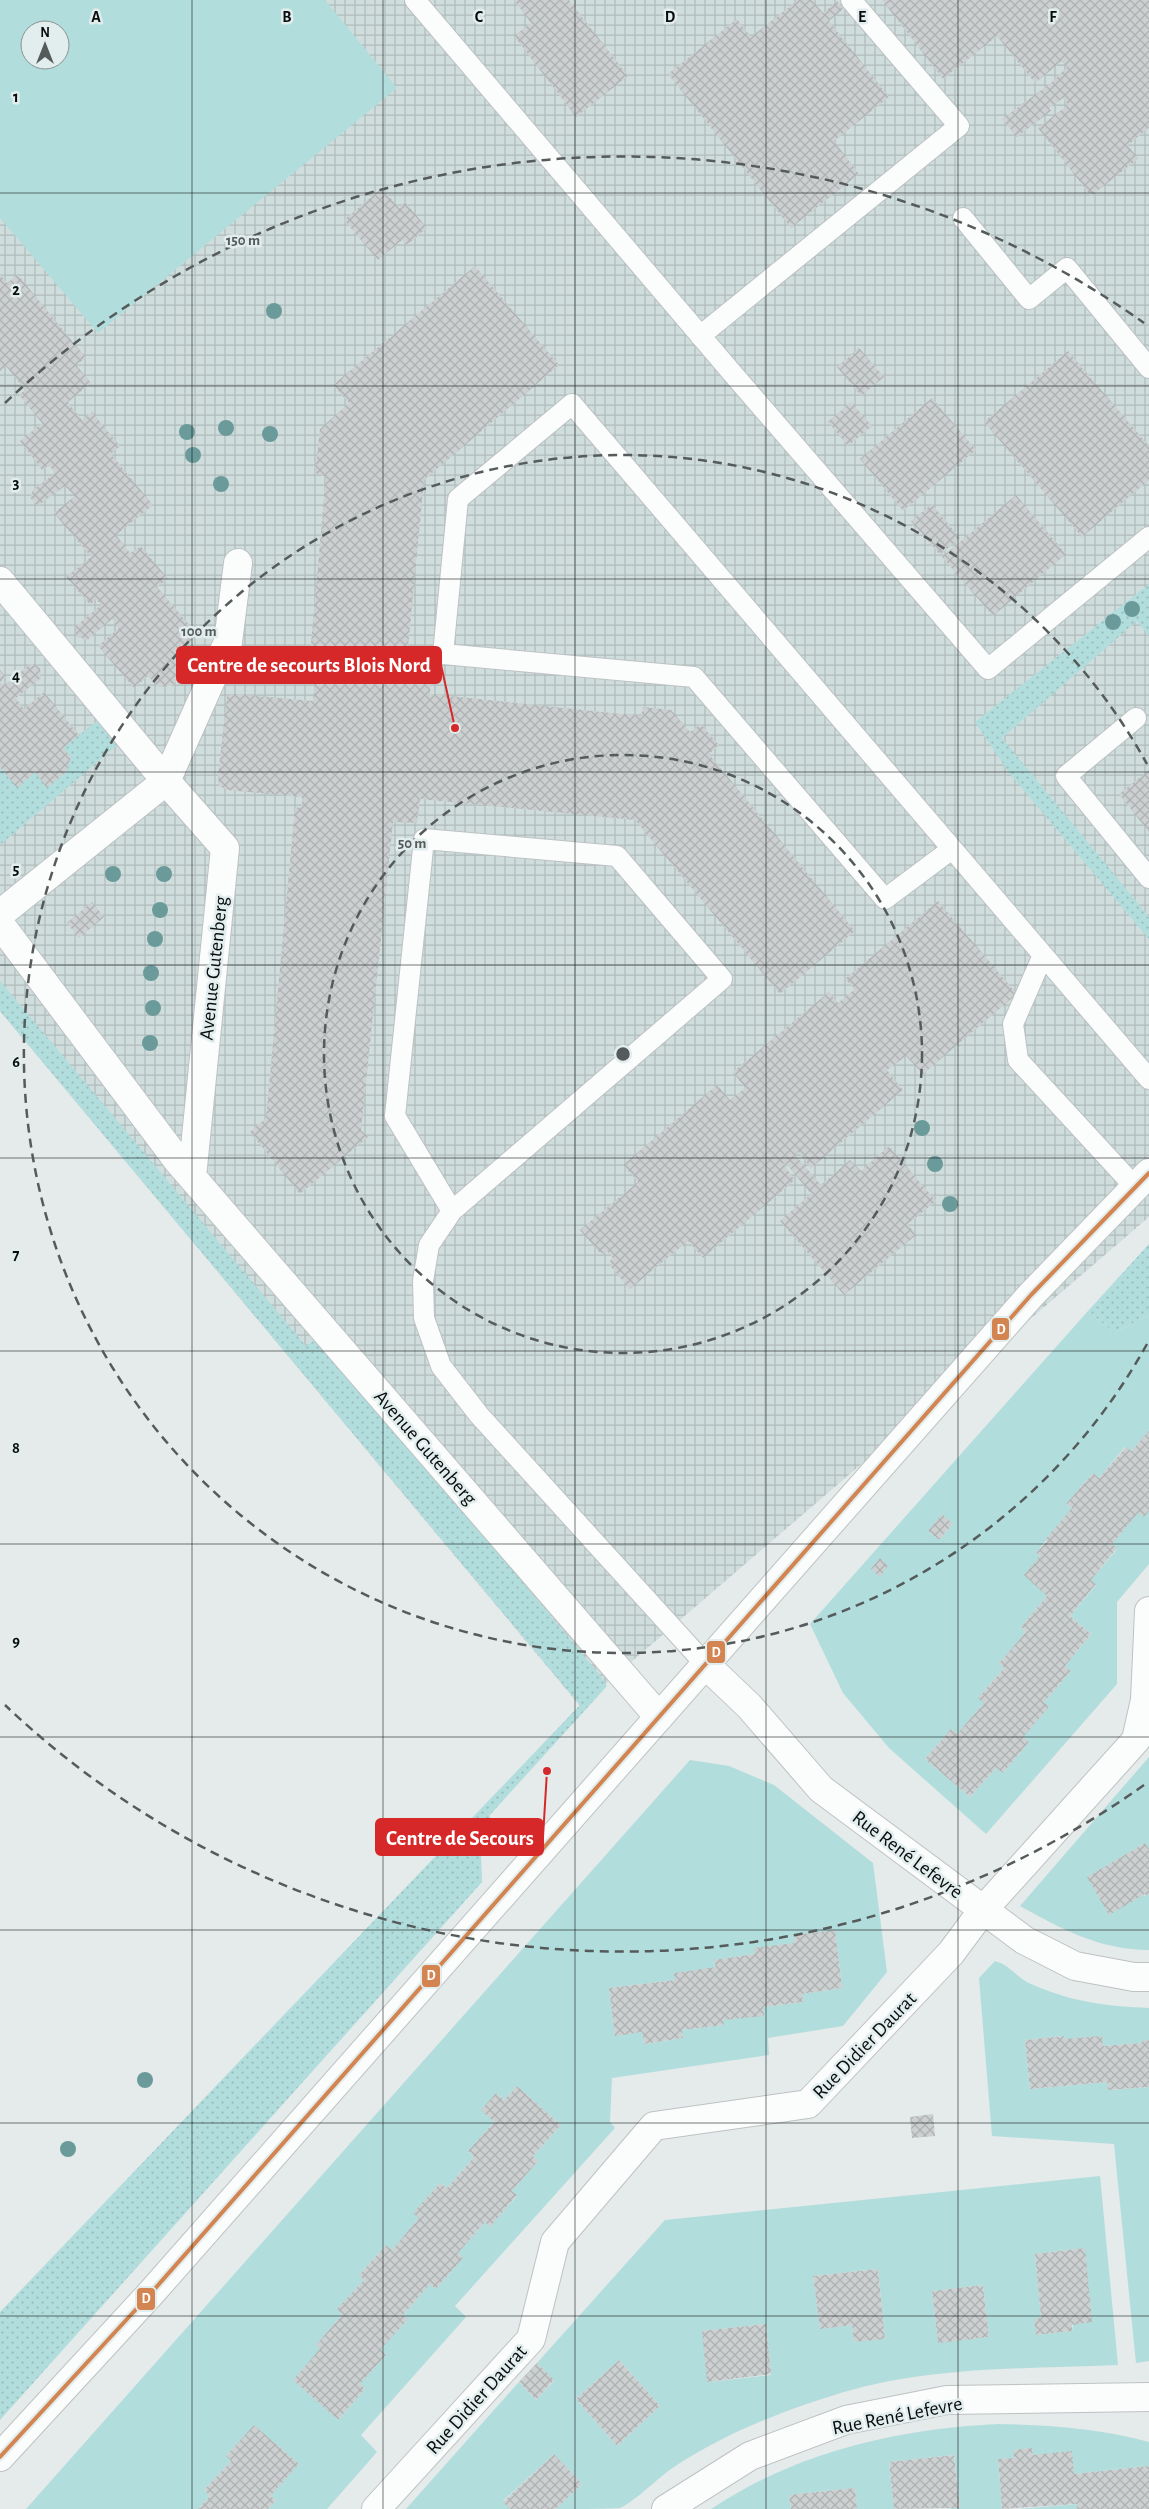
<svg xmlns="http://www.w3.org/2000/svg" width="1149" height="2509" font-family="'Alegreya Sans',sans-serif">
  <style>
    .industrial { fill: url(#industrial-grid); fill-rule: evenodd }
    .grass { fill: url(#grass-dots) }
    .garden { fill: #b2dddd; fill-rule: evenodd }
    .building { fill: url(#building-cross-hatch) }
    .lines { fill: none; stroke-linecap: round; stroke-linejoin: round }
    .service-casing { stroke: #bec2c2; stroke-width: 22 }
    .minor-casing { stroke: #bec2c2; stroke-width: 30 }
    .secondary-casing { stroke: #bec2c2; stroke-width: 30 }
    .service { stroke: #fbfcfc; stroke-width: 20 }
    .minor { stroke: #fbfcfc; stroke-width: 28 }
    .secondary { stroke: #fbfcfc; stroke-width: 28 }
    .bus-1-casing { stroke: #e2eded; stroke-width: 8 }
    .bus-1 { stroke: #d38450; stroke-width: 4 }
    .tree { fill: #6b9a9a }
    .grid { fill: none; stroke: #080c0c; stroke-width: 1; stroke-opacity: 0.55 }
    .ring { fill: none; stroke: #555a5a; stroke-width: 2.5; stroke-dasharray: 9 6 }
    .labels { text-anchor: middle; stroke-width: 5; stroke-linejoin: round; paint-order: stroke }
    .street-label { font-size: 20px; fill: #080c0c; stroke: #e2eded }
    .grid-label { font-size: 16px; text-anchor: middle; font-weight: bold; fill: #080c0c; stroke: #e2eded; stroke-width: 5; stroke-linejoin: round; paint-order: stroke }
    .centre { fill: #555a5a; stroke: #e2eded; stroke-width: 2.5 }
    .ring-label { font-size: 15px; text-anchor: middle; font-weight: bold; fill: #555a5a; stroke: #e2eded; stroke-width: 5; stroke-linejoin: round; paint-order: stroke }
    .leader { fill: none; stroke: #d62828; stroke-width: 2 }
    .callout-dot { fill: #d62828; stroke: #e2eded; stroke-width: 2 }
    .callout { fill: #d62828; stroke: #d62828; stroke-width: 2 }
    .callout-label { font-size: 21px; text-anchor: middle; font-weight: bold; fill: #fff }
    .line-badge { stroke: #e2eded; stroke-width: 2 }
    .badge-label { font-size: 14px; text-anchor: middle; font-weight: bold; fill: #fff }
  </style>
  <defs>
    <pattern id="industrial-grid" width="8" height="8" patternUnits="userSpaceOnUse" patternTransform="scale(1.25)"><rect width="8" height="8" fill="#d0dddd"/><path d="M0 4h8M4 0v8" fill="none" stroke="#b1bcbc"/></pattern>
    <pattern id="grass-dots" width="8" height="8" patternUnits="userSpaceOnUse" patternTransform="scale(1.25)"><rect width="8" height="8" fill="#b2dddd"/><path d="M2 2h.1M6 6h.1" fill="none" stroke="#98bcbc" stroke-width="1.8" stroke-linecap="round"/></pattern>
    <pattern id="building-cross-hatch" width="8" height="8" patternUnits="userSpaceOnUse" patternTransform="scale(1.25)"><rect width="8" height="8" fill="#ccd0d0"/><path d="M0 0l8 8M0 8l8-8" fill="none" stroke="#aeb1b1"/></pattern>
  </defs>
  <rect width="100%" height="100%" fill="#e5eaea"/>
  <path class="industrial" d="M 0,0 L 1149,0 L 1149,1217 L 580,1706 L 0,1011 ZM 30,30 L 60,30 L 60,60 L 30,60 Z"/>
  <path class="grass" d="M 1149,584 L 1149,636 L 1137,621 L 1002,738 L 1149,917 L 1149,939 L 1010,774 L 975,722 Z
    M 97,721 L 116,746 L 0,845 L 0,767 L 17,787 L 35,772 L 47,787 L 66,772 L 71,757 L 63,748 Z
    M 0,981 L 306,1346 L 319,1337 L 598,1673 L 607,1686 L 489,1816 L 501,1831 L 481,1855 L 482,1882 L 0,2420 L 0,2312 L 580,1705 L 0,1011 Z
    M 1149,1244 L 1149,1315 L 1114,1333 L 1088,1311 Z"/>
  <path class="garden" d="M 0,0 L 325,0 L 397,88 L 98,333 L 0,218 ZM 30,30 L 60,30 L 60,60 L 30,60 Z
    M 1088,1311 L 1114,1333 L 1149,1315 L 1149,1431 L 1131,1451 L 1125,1447 L 1099,1478 L 1093,1473 L 1066,1504 L 1072,1508 L 1036,1553 L 1040,1556 L 1047,1596 L 1021,1627 L 1026,1632 L 999,1663 L 1004,1668 L 979,1697 L 984,1703 L 957,1734 L 951,1729 L 925,1759 L 970,1797 L 996,1768 L 1003,1773 L 1029,1742 L 1023,1737 L 1044,1702 L 1071,1671 L 1065,1666 L 1091,1634 L 1070,1616 L 1096,1585 L 1091,1580 L 1117,1549 L 1112,1544 L 1138,1512 L 1144,1517 L 1149,1511 L 1149,1564 L 1117,1602 L 1117,1684 L 986,1834 L 889,1748 L 843,1693 L 810,1624 ZM 942,1515 L 953,1524 L 939,1540 L 928,1531 Z
    M 1149,1757 L 1149,1849 L 1145,1843 L 1088,1877 L 1146,1896 L 1149,1894 L 1149,1950 C 1101,1950 1061,1929 1020,1906 Z
    M 690,1760 L 729,1766 L 774,1785 L 873,1863 L 887,1972 L 843,2026 L 768,2038 L 769,2055 L 612,2078 L 610,2122 L 615,2128 L 455,2306 L 466,2317 L 361,2435 L 377,2452 L 327,2509 L 268,2509 L 276,2500 L 270,2496 L 293,2459 L 254,2425 L 226,2456 L 231,2461 L 204,2490 L 210,2496 L 198,2509 L 26,2509 ZM 835,1931 L 842,1988 L 802,1994 L 803,2002 L 763,2007 L 723,2020 L 723,2025 L 682,2030 L 683,2038 L 644,2044 L 642,2032 L 615,2035 L 609,1988 L 675,1980 L 716,1967 L 715,1960 L 755,1954 L 795,1943 L 794,1935 ZM 517,2086 L 561,2125 L 533,2156 L 538,2161 L 512,2191 L 517,2196 L 490,2226 L 485,2222 L 458,2253 L 463,2258 L 436,2289 L 430,2284 L 403,2315 L 407,2319 L 381,2349 L 386,2355 L 359,2384 L 365,2389 L 338,2420 L 320,2349 L 316,2345 L 342,2315 L 338,2309 L 364,2280 L 359,2275 L 386,2245 L 392,2250 L 419,2218 L 414,2213 L 440,2183 L 447,2188 L 474,2157 L 468,2151 L 494,2122 L 482,2109 L 496,2093 L 504,2100 Z
    M 995,1961 C 1010,1965 1017,1978 1031,1984 C 1072,2002 1105,2006 1149,2008 L 1149,2040 L 1142,2040 L 1142,2043 L 1103,2046 L 1102,2037 L 1063,2039 L 1063,2036 L 1025,2040 L 1030,2089 L 1107,2082 L 1108,2090 L 1149,2087 L 1149,2361 L 1136,2363 L 1114,2144 L 992,2136 L 979,1978 Z
    M 1100,2176 L 1118,2365 C 1026,2369 933,2366 844,2392 C 784,2410 723,2434 671,2469 C 657,2479 634,2502 620,2508 C 612,2509 568,2509 556,2509 L 582,2484 L 554,2454 L 503,2501 L 510,2509 L 406,2509 L 519,2382 L 536,2400 L 554,2381 L 537,2363 L 665,2220 ZM 1085,2248 L 1072,2331 L 1036,2335 L 1041,2318 L 1035,2254 ZM 878,2269 L 885,2338 L 854,2342 L 852,2325 L 820,2328 L 813,2276 ZM 983,2285 L 989,2337 L 938,2342 L 932,2291 ZM 766,2324 L 771,2375 L 708,2382 L 703,2331 ZM 619,2360 L 660,2406 L 617,2446 L 576,2399 Z
    M 998,2424 C 1051,2425 1097,2428 1149,2442 L 1149,2466 L 1074,2474 L 1033,2455 L 1032,2448 L 1014,2450 L 1014,2458 L 998,2459 L 1002,2509 L 946,2509 L 960,2507 L 954,2455 L 889,2462 L 894,2509 L 857,2509 L 855,2488 L 789,2495 L 791,2509 L 711,2509 C 797,2452 896,2429 998,2424 Z
    M 1077,2504 L 1077,2509 L 1017,2509 Z"/>
  <path class="building" d="M 514,0 L 569,0 L 628,76 L 576,117 L 514,36 L 531,23 Z
    M 798,0 L 812,0 L 823,13 L 837,1 L 843,9 L 829,21 L 889,97 L 834,141 L 859,174 L 791,228 L 668,74 L 737,19 L 751,37 Z
    M 882,0 L 1149,0 L 1149,128 L 1128,145 L 1138,159 L 1091,196 L 1038,128 L 1068,105 L 1063,98 L 1049,108 L 1051,111 L 1017,137 L 1002,119 L 1051,83 L 1067,67 L 1062,61 L 1035,83 L 997,36 L 943,79 Z
    M 382,188 L 399,208 L 405,202 L 427,228 L 407,245 L 402,240 L 378,260 L 344,220 Z
    M 475,266 L 559,365 L 424,480 L 406,668 L 431,670 L 430,694 L 641,716 L 643,707 L 671,710 L 690,732 L 701,724 L 719,745 L 709,754 L 855,931 L 780,994 L 635,820 L 420,799 L 417,823 L 393,822 L 361,1130 L 368,1137 L 300,1194 L 250,1132 L 266,1118 L 295,808 L 302,807 L 302,797 L 228,790 L 219,786 L 218,776 L 227,696 L 235,694 L 313,701 L 316,668 L 309,666 L 326,476 L 315,473 L 320,429 L 349,403 L 333,385 Z
    M 0,274 L 7,283 L 18,275 L 86,358 L 76,365 L 91,383 L 68,402 L 82,420 L 92,412 L 120,446 L 111,454 L 153,505 L 116,535 L 130,553 L 141,546 L 168,579 L 157,587 L 198,635 L 178,652 L 192,668 L 171,686 L 158,687 L 148,676 L 134,688 L 98,646 L 119,628 L 112,619 L 87,640 L 76,636 L 76,626 L 101,605 L 96,599 L 90,605 L 66,577 L 91,557 L 54,513 L 75,496 L 65,486 L 39,505 L 36,505 L 30,497 L 33,490 L 55,473 L 49,465 L 42,470 L 20,441 L 42,423 L 19,395 L 25,390 L 6,366 L 0,371 Z
    M 859,348 L 884,377 L 861,396 L 837,367 Z
    M 1068,351 L 1149,446 L 1149,480 L 1082,537 L 984,422 Z
    M 932,398 L 976,450 L 903,511 L 860,459 Z
    M 851,402 L 872,426 L 848,446 L 828,422 Z
    M 1016,495 L 1066,554 L 993,616 L 942,557 Z
    M 932,504 L 960,538 L 940,555 L 911,521 Z
    M 33,664 L 40,668 L 41,678 L 16,698 L 24,709 L 44,692 L 79,735 L 63,748 L 71,757 L 66,772 L 47,788 L 35,772 L 17,788 L 0,767 L 0,670 L 6,677 L 0,682 L 4,686 L 29,665 Z
    M 1149,770 L 1149,832 L 1119,794 Z
    M 938,901 L 1017,994 L 923,1074 L 906,1056 L 887,1070 L 903,1090 L 811,1168 L 798,1152 L 795,1155 L 821,1185 L 850,1160 L 861,1171 L 889,1146 L 936,1201 L 908,1224 L 916,1235 L 844,1295 L 780,1221 L 811,1194 L 785,1162 L 783,1164 L 795,1180 L 703,1258 L 688,1241 L 630,1289 L 611,1267 L 610,1261 L 613,1258 L 607,1251 L 605,1254 L 599,1252 L 580,1230 L 638,1182 L 623,1165 L 717,1085 L 730,1100 L 745,1088 L 733,1072 L 829,992 L 838,1003 L 855,989 L 845,979 Z
    M 92,902 L 104,917 L 79,938 L 67,923 Z
    M 1149,1431 L 1149,1511 L 1144,1517 L 1138,1513 L 1112,1544 L 1117,1548 L 1091,1580 L 1096,1584 L 1070,1616 L 1091,1634 L 1065,1666 L 1071,1671 L 1044,1702 L 1049,1707 L 1023,1737 L 1029,1742 L 1003,1773 L 996,1768 L 970,1797 L 925,1759 L 951,1729 L 957,1734 L 984,1703 L 978,1698 L 1004,1668 L 999,1663 L 1026,1632 L 1021,1627 L 1047,1596 L 1024,1575 L 1040,1556 L 1036,1553 L 1047,1541 L 1045,1540 L 1072,1508 L 1066,1504 L 1093,1473 L 1099,1478 L 1126,1447 L 1131,1451 Z
    M 942,1514 L 953,1524 L 939,1540 L 928,1531 Z
    M 880,1558 L 888,1566 L 880,1577 L 871,1569 Z
    M 1145,1843 L 1149,1849 L 1149,1894 L 1146,1896 L 1145,1894 L 1109,1915 L 1087,1877 Z
    M 835,1930 L 842,1988 L 802,1994 L 803,2002 L 763,2007 L 764,2016 L 723,2020 L 724,2025 L 682,2030 L 683,2038 L 644,2044 L 642,2032 L 615,2036 L 609,1988 L 675,1980 L 674,1973 L 716,1967 L 714,1960 L 755,1954 L 754,1948 L 795,1943 L 794,1935 Z
    M 1064,2036 L 1063,2039 L 1102,2036 L 1103,2046 L 1142,2043 L 1142,2040 L 1149,2040 L 1149,2087 L 1108,2090 L 1107,2082 L 1030,2089 L 1025,2040 Z
    M 517,2086 L 561,2125 L 533,2156 L 538,2161 L 512,2191 L 517,2195 L 490,2227 L 485,2222 L 458,2253 L 463,2258 L 436,2289 L 430,2284 L 403,2315 L 408,2319 L 381,2349 L 386,2355 L 360,2384 L 365,2389 L 338,2420 L 293,2380 L 320,2349 L 316,2345 L 342,2315 L 337,2309 L 364,2280 L 359,2275 L 386,2245 L 392,2250 L 419,2218 L 413,2213 L 440,2183 L 447,2188 L 474,2157 L 468,2151 L 494,2122 L 481,2110 L 496,2093 L 504,2100 Z
    M 933,2114 L 935,2136 L 912,2138 L 910,2117 Z
    M 1085,2248 L 1092,2322 L 1072,2325 L 1072,2331 L 1036,2335 L 1034,2319 L 1041,2318 L 1035,2254 Z
    M 878,2269 L 885,2339 L 854,2342 L 852,2325 L 820,2329 L 813,2276 Z
    M 983,2285 L 989,2337 L 938,2343 L 932,2291 Z
    M 766,2324 L 771,2374 L 707,2382 L 702,2331 Z
    M 619,2360 L 660,2406 L 617,2446 L 576,2399 Z
    M 537,2363 L 554,2380 L 536,2400 L 519,2382 Z
    M 254,2425 L 299,2464 L 270,2496 L 276,2500 L 268,2509 L 198,2509 L 210,2496 L 204,2490 L 231,2461 L 226,2456 Z
    M 1032,2448 L 1033,2455 L 1072,2451 L 1074,2474 L 1149,2466 L 1149,2509 L 1077,2509 L 1077,2504 L 1002,2509 L 998,2459 L 1014,2458 L 1014,2450 Z
    M 554,2454 L 582,2484 L 556,2509 L 510,2509 L 503,2502 Z
    M 954,2455 L 960,2508 L 894,2509 L 889,2462 Z
    M 855,2488 L 857,2509 L 791,2509 L 789,2495 Z"/>
  <g class="lines">
    <defs>
      <path id="service" d="M 415,0 L 733,374 L 988,669 L 1149,537
        M 963,218 L 1029,299 L 1067,268 L 1149,368
        M 700,336 L 959,126 L 851,0
        M 1136,718 L 1066,776 L 1149,878
        M 952,849 L 885,899 L 694,677 L 443,654 L 458,499 L 572,404 L 1149,1079
        M 1043,955 L 1013,1024 L 1018,1060 L 1135,1187
        M 452,1211 L 395,1116 L 424,839 L 617,856 L 722,979 L 452,1211 L 429,1245 L 423,1281 L 424,1318 L 441,1366 L 479,1415 L 707,1666"/>
      <path id="minor" d="M 0,581 L 166,781 L 228,642 L 238,563
        M 0,914 L 166,781 L 225,848 L 192,1177
        M 0,924 L 178,1161 L 659,1717
        M 707,1666 L 749,1706 L 821,1789 L 1024,1940 L 1075,1966 L 1134,1977 L 1149,1977
        M 376,2509 L 531,2339 L 555,2242 L 654,2126 L 808,2104 L 951,1953 L 983,1910 L 1136,1740 L 1145,1700 L 1149,1611
        M 666,2509 L 750,2456 L 846,2420 L 947,2400 L 1149,2397"/>
      <path id="secondary" d="M 0,2457 L 152,2292 L 1031,1295 L 1149,1173"/>
    </defs>
    <use href="#service" class="service-casing"/>
    <use href="#minor" class="minor-casing"/>
    <use href="#secondary" class="secondary-casing"/>
    <use href="#service" class="service"/>
    <use href="#minor" class="minor"/>
    <use href="#secondary" class="secondary"/>
    <defs>
      <path id="bus-1" d="M 0,2457 L 152,2292 L 1031,1295 L 1149,1173"/>
    </defs>
    <use href="#bus-1" class="bus-1-casing"/>
    <use href="#bus-1" class="bus-1"/>
  </g>
  <g class="tree">
    <circle cx="274" cy="311" r="8"/>
    <circle cx="226" cy="428" r="8"/>
    <circle cx="187" cy="432" r="8"/>
    <circle cx="270" cy="434" r="8"/>
    <circle cx="193" cy="455" r="8"/>
    <circle cx="221" cy="484" r="8"/>
    <circle cx="1132" cy="609" r="8"/>
    <circle cx="1113" cy="622" r="8"/>
    <circle cx="113" cy="874" r="8"/>
    <circle cx="164" cy="874" r="8"/>
    <circle cx="160" cy="910" r="8"/>
    <circle cx="155" cy="939" r="8"/>
    <circle cx="151" cy="973" r="8"/>
    <circle cx="153" cy="1008" r="8"/>
    <circle cx="150" cy="1043" r="8"/>
    <circle cx="922" cy="1128" r="8"/>
    <circle cx="935" cy="1164" r="8"/>
    <circle cx="950" cy="1204" r="8"/>
    <circle cx="145" cy="2080" r="8"/>
    <circle cx="68" cy="2149" r="8"/>
  </g>
  <path class="grid" d="M 192,0 L 192,2509M 383,0 L 383,2509M 575,0 L 575,2509M 766,0 L 766,2509M 958,0 L 958,2509M 0,193 L 1149,193M 0,386 L 1149,386M 0,579 L 1149,579M 0,772 L 1149,772M 0,965 L 1149,965M 0,1158 L 1149,1158M 0,1351 L 1149,1351M 0,1544 L 1149,1544M 0,1737 L 1149,1737M 0,1930 L 1149,1930M 0,2123 L 1149,2123M 0,2316 L 1149,2316"/>
  <g class="ring">
    <circle cx="623" cy="1054" r="299"/>
    <path d="M1147 1344A599 599 0 1 1 1147 764"/>
    <path d="M1144 1785A898 898 0 0 1 5 1705M5 403A898 898 0 0 1 1144 323"/>
  </g>
  <g class="labels">
    <g class="street-label">
      <text transform="translate(213 968) rotate(-84)" y="7">Avenue Gutenberg</text>
      <text transform="translate(426 1447) rotate(49)" y="7">Avenue Gutenberg</text>
      <text transform="translate(908 1854) rotate(37)" y="7">Rue René Lefevre</text>
      <text transform="translate(864 2045) rotate(-46)" y="7">Rue Didier Daurat</text>
      <text transform="translate(476 2399) rotate(-48)" y="7">Rue Didier Daurat</text>
      <text transform="translate(897 2415) rotate(-11)" y="7">Rue René Lefevre</text>
    </g>
  </g>
  <g class="grid-label">
    <text x="96" y="22">A</text>
    <text x="287" y="22">B</text>
    <text x="479" y="22">C</text>
    <text x="670" y="22">D</text>
    <text x="862" y="22">E</text>
    <text x="1053" y="22">F</text>
    <text x="16" y="102">1</text>
    <text x="16" y="295">2</text>
    <text x="16" y="488">3</text>
    <text x="16" y="681">4</text>
    <text x="16" y="874">5</text>
    <text x="16" y="1067">6</text>
    <text x="16" y="1260">7</text>
    <text x="16" y="1453">8</text>
    <text x="16" y="1646">9</text>
  </g>
  <circle cx="623" cy="1054" r="8" class="centre"/>
  <g class="ring-label">
    <text x="243" y="245">150 m</text>
    <text x="199" y="636">100 m</text>
    <text x="412" y="848">50 m</text>
  </g>
  <path class="leader" d="M455 728L441 665M547 1771L543 1837"/>
  <g class="callout-dot">
    <circle cx="455" cy="728" r="5"/>
    <circle cx="547" cy="1771" r="5"/>
  </g>
  <g class="callout">
    <rect x="177" y="647" width="264" height="36" rx="5"/>
    <rect x="376" y="1819" width="167" height="36" rx="5"/>
  </g>
  <g class="callout-label">
    <text x="309" y="672">Centre de secourts Blois Nord</text>
    <text x="460" y="1845">Centre de Secours</text>
  </g>
  <g class="line-badge">
    <rect x="991" y="1317" width="19" height="24" rx="5" fill="#d38450"/>
    <rect x="706" y="1640" width="20" height="24" rx="5" fill="#d38450"/>
    <rect x="421" y="1964" width="20" height="24" rx="5" fill="#d38450"/>
    <rect x="136" y="2287" width="20" height="24" rx="5" fill="#d38450"/>
  </g>
  <g class="badge-label">
    <text x="1001" y="1334">D</text>
    <text x="716" y="1657">D</text>
    <text x="431" y="1980">D</text>
    <text x="146" y="2303">D</text>
  </g>
  <g transform="translate(45 45)"><circle r="24" fill="#e2eded" stroke="#8b9393"/>
  <path d="M0-4L9 19L0 12L-9 19Z" fill="#555a5a"/>
  <text y="-8" font-size="14" font-weight="bold" text-anchor="middle" fill="#080c0c">N</text>
  </g>
</svg>
